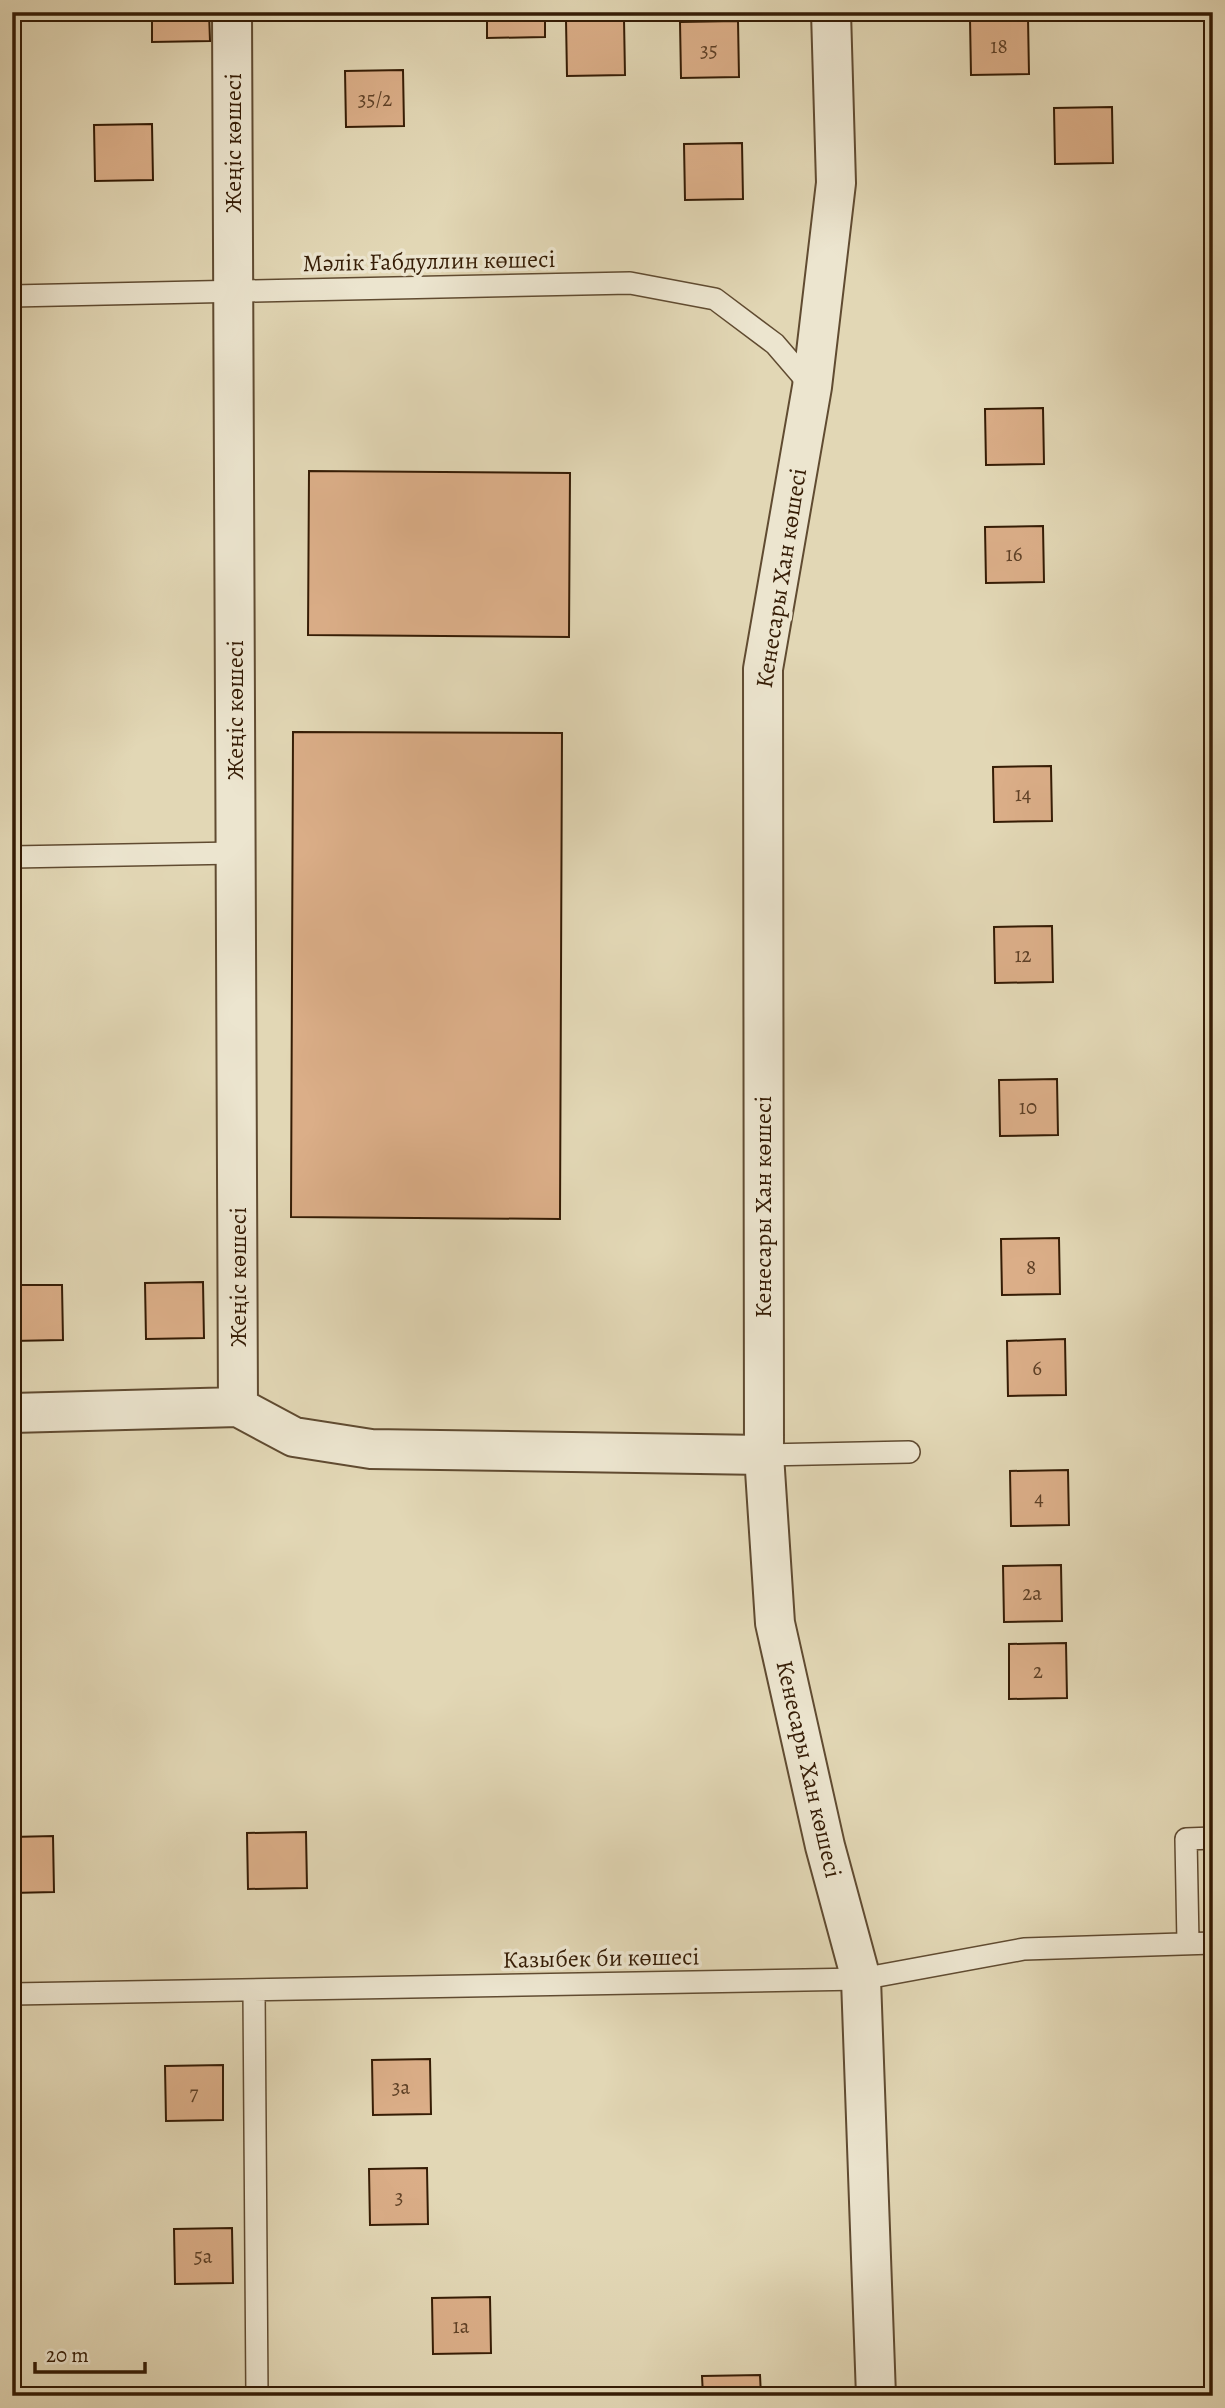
<svg xmlns="http://www.w3.org/2000/svg" width="1225" height="2408" font-family="Alegreya,serif">
  <style>
    .building { fill: #dbae88; stroke: #351c05; stroke-width: 2 }
    .lines { fill: none; stroke-linecap: round; stroke-linejoin: round }
    .service-casing { stroke: #604b31; stroke-width: 24 }
    .minor-casing { stroke: #604b31; stroke-width: 42 }
    .service { stroke: #ece5cf; stroke-width: 21 }
    .minor { stroke: #ece5cf; stroke-width: 38 }
    .labels { text-anchor: middle; stroke-width: 7; stroke-linejoin: round; paint-order: stroke }
    .number-label { font-size: 21px; fill: #5e4026 }
    .street-label { font-size: 24px; fill: #351c05; stroke: #ece5cf }
  </style>
  <rect width="100%" height="100%" fill="#e2d7b5"/>
  <filter id="stains"><feTurbulence type="fractalNoise" baseFrequency=".00286" numOctaves="4"/><feColorMatrix values="0 0 0 0 .2 0 0 0 0 .09 0 0 0 0 .02 0 0 0 .5 -.17"/></filter>
  <radialGradient id="worn" r=".72"><stop offset=".6" stop-color="#630" stop-opacity="0"/><stop offset="1" stop-color="#630" stop-opacity=".3"/></radialGradient>
  <path class="building" d="M 152,12 L 209,12 L 210,41 L 152,42 Z
    M 487,12 L 545,12 L 545,37 L 487,38 Z
    M 1028,18 L 1029,74 L 971,75 L 970,19 Z
    M 624,19 L 625,75 L 567,76 L 566,20 Z
    M 738,21 L 739,77 L 681,78 L 680,22 Z
    M 403,70 L 404,126 L 346,127 L 345,71 Z
    M 1112,107 L 1113,163 L 1055,164 L 1054,108 Z
    M 152,124 L 153,180 L 95,181 L 94,125 Z
    M 742,143 L 743,199 L 685,200 L 684,144 Z
    M 1043,408 L 1044,464 L 986,465 L 985,409 Z
    M 309,471 L 570,473 L 569,637 L 308,635 Z
    M 1043,526 L 1044,582 L 986,583 L 985,527 Z
    M 293,732 L 562,733 L 560,1219 L 291,1217 Z
    M 1051,766 L 1052,821 L 994,822 L 993,767 Z
    M 1052,926 L 1053,982 L 995,983 L 994,927 Z
    M 1057,1079 L 1058,1135 L 1000,1136 L 999,1080 Z
    M 1059,1238 L 1060,1294 L 1002,1295 L 1001,1239 Z
    M 203,1282 L 204,1338 L 146,1339 L 145,1283 Z
    M 12,1285 L 62,1285 L 63,1340 L 12,1341 Z
    M 1065,1339 L 1066,1395 L 1008,1396 L 1007,1341 Z
    M 1068,1470 L 1069,1525 L 1011,1526 L 1010,1471 Z
    M 1061,1565 L 1062,1621 L 1004,1622 L 1003,1566 Z
    M 1066,1643 L 1067,1698 L 1009,1699 L 1009,1644 Z
    M 306,1832 L 307,1888 L 248,1889 L 247,1833 Z
    M 53,1836 L 54,1892 L 12,1893 L 12,1837 Z
    M 430,2059 L 431,2114 L 373,2115 L 372,2060 Z
    M 223,2065 L 223,2120 L 166,2121 L 165,2066 Z
    M 427,2168 L 428,2224 L 370,2225 L 369,2169 Z
    M 232,2228 L 233,2283 L 175,2284 L 174,2229 Z
    M 490,2297 L 491,2353 L 433,2354 L 432,2298 Z
    M 760,2375 L 761,2396 L 703,2396 L 702,2376 Z
    M 234,2387 L 234,2396 L 177,2396 L 176,2388 Z
    M 427,2394 L 427,2396 L 369,2396 L 369,2395 Z"/>
  <g class="lines">
    <defs>
      <path id="service" d="M 12,296 L 630,283 L 715,299 L 775,344 L 812,387
        M 12,857 L 236,853
        M 764,1455 L 909,1452
        M 1188,1943 L 1186,1839 L 1213,1838
        M 254,1991 L 257,2396
        M 12,1994 L 861,1979 L 1024,1949 L 1213,1943"/>
      <path id="minor" d="M 232,12 L 238,1407
        M 831,12 L 836,183 L 812,387 L 763,669 L 764,1455 L 775,1623 L 825,1846 L 861,1979 L 876,2396
        M 12,1413 L 238,1407 L 294,1437 L 371,1449 L 764,1455"/>
    </defs>
    <use href="#service" class="service-casing"/>
    <use href="#minor" class="minor-casing"/>
    <use href="#service" class="service"/>
    <use href="#minor" class="minor"/>
  </g>
  <g class="labels">
    <g class="number-label">
      <text x="999" y="53">18</text>
      <text x="709" y="57">35</text>
      <text x="375" y="106">35/2</text>
      <text x="1014" y="561">16</text>
      <text x="1023" y="801">14</text>
      <text x="1023" y="962">12</text>
      <text x="1028" y="1114">10</text>
      <text x="1031" y="1274">8</text>
      <text x="1037" y="1375">6</text>
      <text x="1039" y="1505">4</text>
      <text x="1032" y="1600">2а</text>
      <text x="1038" y="1678">2</text>
      <text x="401" y="2094">3а</text>
      <text x="194" y="2100">7</text>
      <text x="399" y="2204">3</text>
      <text x="203" y="2263">5а</text>
      <text x="461" y="2333">1а</text>
    </g>
    <g class="street-label">
      <text transform="translate(233 143) rotate(-90)" y="8">Жеңіс көшесі</text>
      <text transform="translate(429 261) rotate(-1)" y="8">Мәлік Ғабдуллин көшесі</text>
      <text transform="translate(781 578) rotate(-81)" y="8">Кенесары Хан көшесі</text>
      <text transform="translate(235 710) rotate(-90)" y="8">Жеңіс көшесі</text>
      <text transform="translate(763 1207) rotate(-90)" y="8">Кенесары Хан көшесі</text>
      <text transform="translate(238 1277) rotate(-90)" y="8">Жеңіс көшесі</text>
      <text transform="translate(809 1769) rotate(77)" y="8">Кенесары Хан көшесі</text>
      <text transform="translate(601 1958) rotate(-1)" y="8">Казыбек би көшесі</text>
    </g>
  </g>
  <rect width="1225" height="2408" fill="none" stroke="#e2d7b5" stroke-width="42"/>
  <rect x="14" y="14" width="1197" height="2380" fill="none" stroke="#351c05" stroke-width="3.5"/>
  <rect x="21" y="21" width="1183" height="2366" fill="none" stroke="#351c05" stroke-width="2"/>
  <path d="M35 2362v10h110v-10" fill="none" stroke="#351c05" stroke-width="3.5"/>
  <text x="46" y="2362" font-size="21" fill="#351c05" stroke="#ece5cf" stroke-width="5" paint-order="stroke">20 m</text>
  <rect width="100%" height="100%" filter="url(#stains)"/>
  <rect width="100%" height="100%" fill="url(#worn)"/>
</svg>
